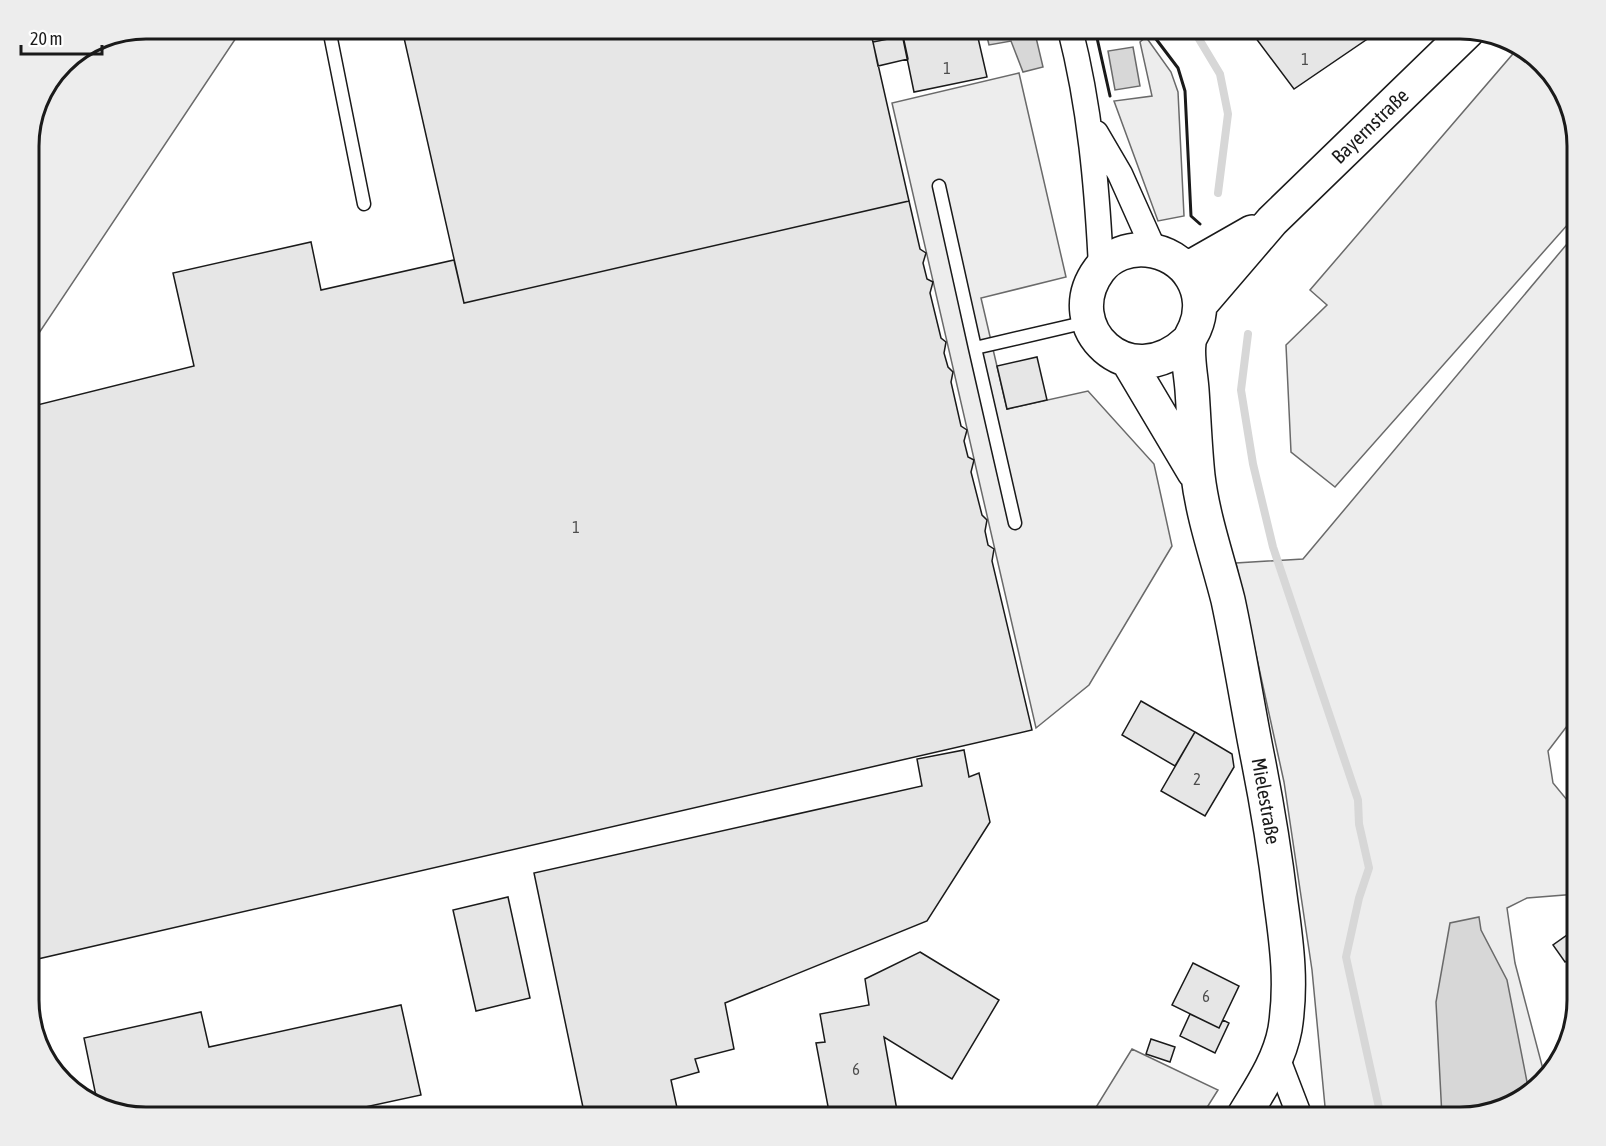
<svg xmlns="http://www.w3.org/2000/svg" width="1606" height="1146" font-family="'Asap Condensed',sans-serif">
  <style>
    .built { fill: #ededed; stroke: #6a6a6a; stroke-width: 1.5 }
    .water { fill: #d7d7d7; stroke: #6a6a6a; stroke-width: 1.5 }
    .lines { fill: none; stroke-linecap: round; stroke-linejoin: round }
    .stream { stroke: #d7d7d7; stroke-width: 8 }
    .building { fill: #e6e6e6; stroke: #1a1a1a; stroke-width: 1.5 }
    .lane-casing { stroke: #1a1a1a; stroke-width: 15 }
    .street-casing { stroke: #1a1a1a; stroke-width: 27 }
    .secondary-casing { stroke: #1a1a1a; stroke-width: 36 }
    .lane { stroke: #fff; stroke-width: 12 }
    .street { stroke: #fff; stroke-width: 24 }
    .secondary { stroke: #fff; stroke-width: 33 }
    .wall { stroke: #1a1a1a; stroke-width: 3 }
    .labels { text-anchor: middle; stroke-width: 4.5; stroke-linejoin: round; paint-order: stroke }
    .number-label { font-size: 16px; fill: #4d4d4d }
    .street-label { font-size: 20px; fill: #1a1a1a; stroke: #fff }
    .rim { fill: none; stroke: #1a1a1a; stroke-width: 3 }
  </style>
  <rect width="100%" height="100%" fill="#fff"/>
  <path class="built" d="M 146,29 L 242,29 L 29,348 L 29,138 L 40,94 L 68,58 L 101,37 Z
    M 1146,37 L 1171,72 L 1178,92 L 1184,216 L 1158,221 L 1114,101 L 1152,96 L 1140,42 Z
    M 1518,48 L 1531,53 L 1565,94 L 1577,145 L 1577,214 L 1335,487 L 1291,452 L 1286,345 L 1327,305 L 1310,290 Z
    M 1019,73 L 1066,277 L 981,298 L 1007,409 L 1088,391 L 1154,464 L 1172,546 L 1089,685 L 1036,728 L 892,103 Z
    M 1577,232 L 1577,713 L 1548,751 L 1553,783 L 1577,812 L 1577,894 L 1527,898 L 1507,908 L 1515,963 L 1544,1073 L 1543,1080 L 1512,1105 L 1460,1117 L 1326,1117 L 1312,970 L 1284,782 L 1236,563 L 1303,559 Z
    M 1132,1049 L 1218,1090 L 1201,1117 L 1122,1117 L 1116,1114 L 1113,1117 L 1090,1117 Z"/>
  <path class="water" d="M 985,29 L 1034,29 L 1043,67 L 1023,72 L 1011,41 L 989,45 Z
    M 1133,47 L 1140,86 L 1115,90 L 1108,51 Z
    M 1479,917 L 1481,930 L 1507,980 L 1529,1092 C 1505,1111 1473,1118 1442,1117 L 1436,1002 L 1450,923 Z"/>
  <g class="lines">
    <path class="stream" d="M 1193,29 L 1220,74 L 1228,114 L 1218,193
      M 1248,334 L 1241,390 L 1253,464 L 1273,547 L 1358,800 L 1359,824 L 1369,868 L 1359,898 L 1346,957 L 1381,1117"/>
  </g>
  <path class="building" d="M 402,29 L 870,29 L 909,201 L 464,303 Z
    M 901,29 L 976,29 L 987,77 L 914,92 Z
    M 1249,29 L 1382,29 L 1294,89 Z
    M 903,36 L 908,59 L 878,66 L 873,42 Z
    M 909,201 L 920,249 L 926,253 L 923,263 L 927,279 L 933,282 L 930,293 L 941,338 L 946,342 L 944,353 L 948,367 L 953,372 L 951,382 L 961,426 L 967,430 L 964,441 L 968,457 L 974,460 L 971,472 L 982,515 L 987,520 L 985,531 L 988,545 L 994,549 L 992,561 L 1032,730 L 29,961 L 29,407 L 194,366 L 173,273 L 311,242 L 321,290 L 454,260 L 464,303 Z
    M 1037,357 L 1047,400 L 1007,409 L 997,366 Z
    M 1141,701 L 1195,732 L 1175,766 L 1122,735 Z
    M 1195,732 L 1232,754 L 1234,767 L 1205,816 L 1161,791 Z
    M 964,750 L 969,777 L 979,773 L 990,822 L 927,921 L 725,1003 L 734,1049 L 695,1059 L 699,1072 L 671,1080 L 679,1117 L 585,1117 L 534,873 L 922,786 L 917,759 Z
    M 508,897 L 530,998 L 476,1011 L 453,910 Z
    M 1577,928 L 1577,954 L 1565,962 L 1553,945 Z
    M 920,952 L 999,1000 L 952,1079 L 884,1037 L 898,1116 L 830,1117 L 816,1043 L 825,1042 L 820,1014 L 869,1005 L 865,979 Z
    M 1193,963 L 1239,986 L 1219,1028 L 1172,1005 Z
    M 401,1005 L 421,1095 L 319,1117 L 145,1117 L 97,1101 L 84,1038 L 201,1012 L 209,1047 Z
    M 1190,1014 L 1219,1028 L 1223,1020 L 1229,1023 L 1215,1053 L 1180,1036 Z
    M 1151,1039 L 1175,1047 L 1170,1062 L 1146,1054 Z"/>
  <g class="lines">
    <defs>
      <path id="lane" d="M 329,29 L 364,204
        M 939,186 L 975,348 L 1087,322
        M 975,348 L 1015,523"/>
      <path id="street" d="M 1070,29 C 1090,107 1097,186 1101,267
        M 1096,133 L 1120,174 L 1154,250
        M 1277,1057 L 1300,1117"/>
      <path id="secondary" d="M 1187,269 L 1252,232
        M 1200,305 L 1272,221 L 1468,31
        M 1188,341 C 1129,397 1057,327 1099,270 C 1122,239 1173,245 1192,278 C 1201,293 1202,312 1195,328 C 1193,333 1189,338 1189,343 C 1187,358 1191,375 1192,390 C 1194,418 1195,448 1198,476 C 1203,518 1218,560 1228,600 C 1239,651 1247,703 1257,754 C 1267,804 1275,853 1281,903 C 1287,946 1292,985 1285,1029 C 1279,1062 1259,1090 1243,1117
        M 1128,361 L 1194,472"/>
    </defs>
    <use href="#lane" class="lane-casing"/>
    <use href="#street" class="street-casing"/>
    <use href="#secondary" class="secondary-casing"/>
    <use href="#lane" class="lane"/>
    <use href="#street" class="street"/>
    <use href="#secondary" class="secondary"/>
    <path class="wall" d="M 1095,29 L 1110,96
      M 1150,31 L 1178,68 L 1185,91 L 1191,216 L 1200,224
      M 1273,1117 L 1278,1110 L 1282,1117"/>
  </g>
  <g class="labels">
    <g class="number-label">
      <text x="1305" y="65">1</text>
      <text x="947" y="74">1</text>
      <text x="576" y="533">1</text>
      <text x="1197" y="785">2</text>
      <text x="1206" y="1002">6</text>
      <text x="856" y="1075">6</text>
    </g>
    <g class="street-label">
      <text transform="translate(1370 126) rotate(-44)" y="7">Bayernstraße</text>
      <text transform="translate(1266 801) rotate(80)" y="7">Mielestraße</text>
    </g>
  </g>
  <path d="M0 0H1606V1146H0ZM146 39H1460A107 107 0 0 1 1567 146V1000A107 107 0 0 1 1460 1107H146A107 107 0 0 1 39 1000V146A107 107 0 0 1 146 39Z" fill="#ededed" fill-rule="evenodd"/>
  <path class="rim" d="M146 39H1460A107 107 0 0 1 1567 146V1000A107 107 0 0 1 1460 1107H146A107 107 0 0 1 39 1000V146A107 107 0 0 1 146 39Z"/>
  <path d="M21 45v9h81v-9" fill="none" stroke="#1a1a1a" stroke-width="3"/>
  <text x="30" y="45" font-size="18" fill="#1a1a1a" stroke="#ffffff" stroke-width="4.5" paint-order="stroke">20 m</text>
</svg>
